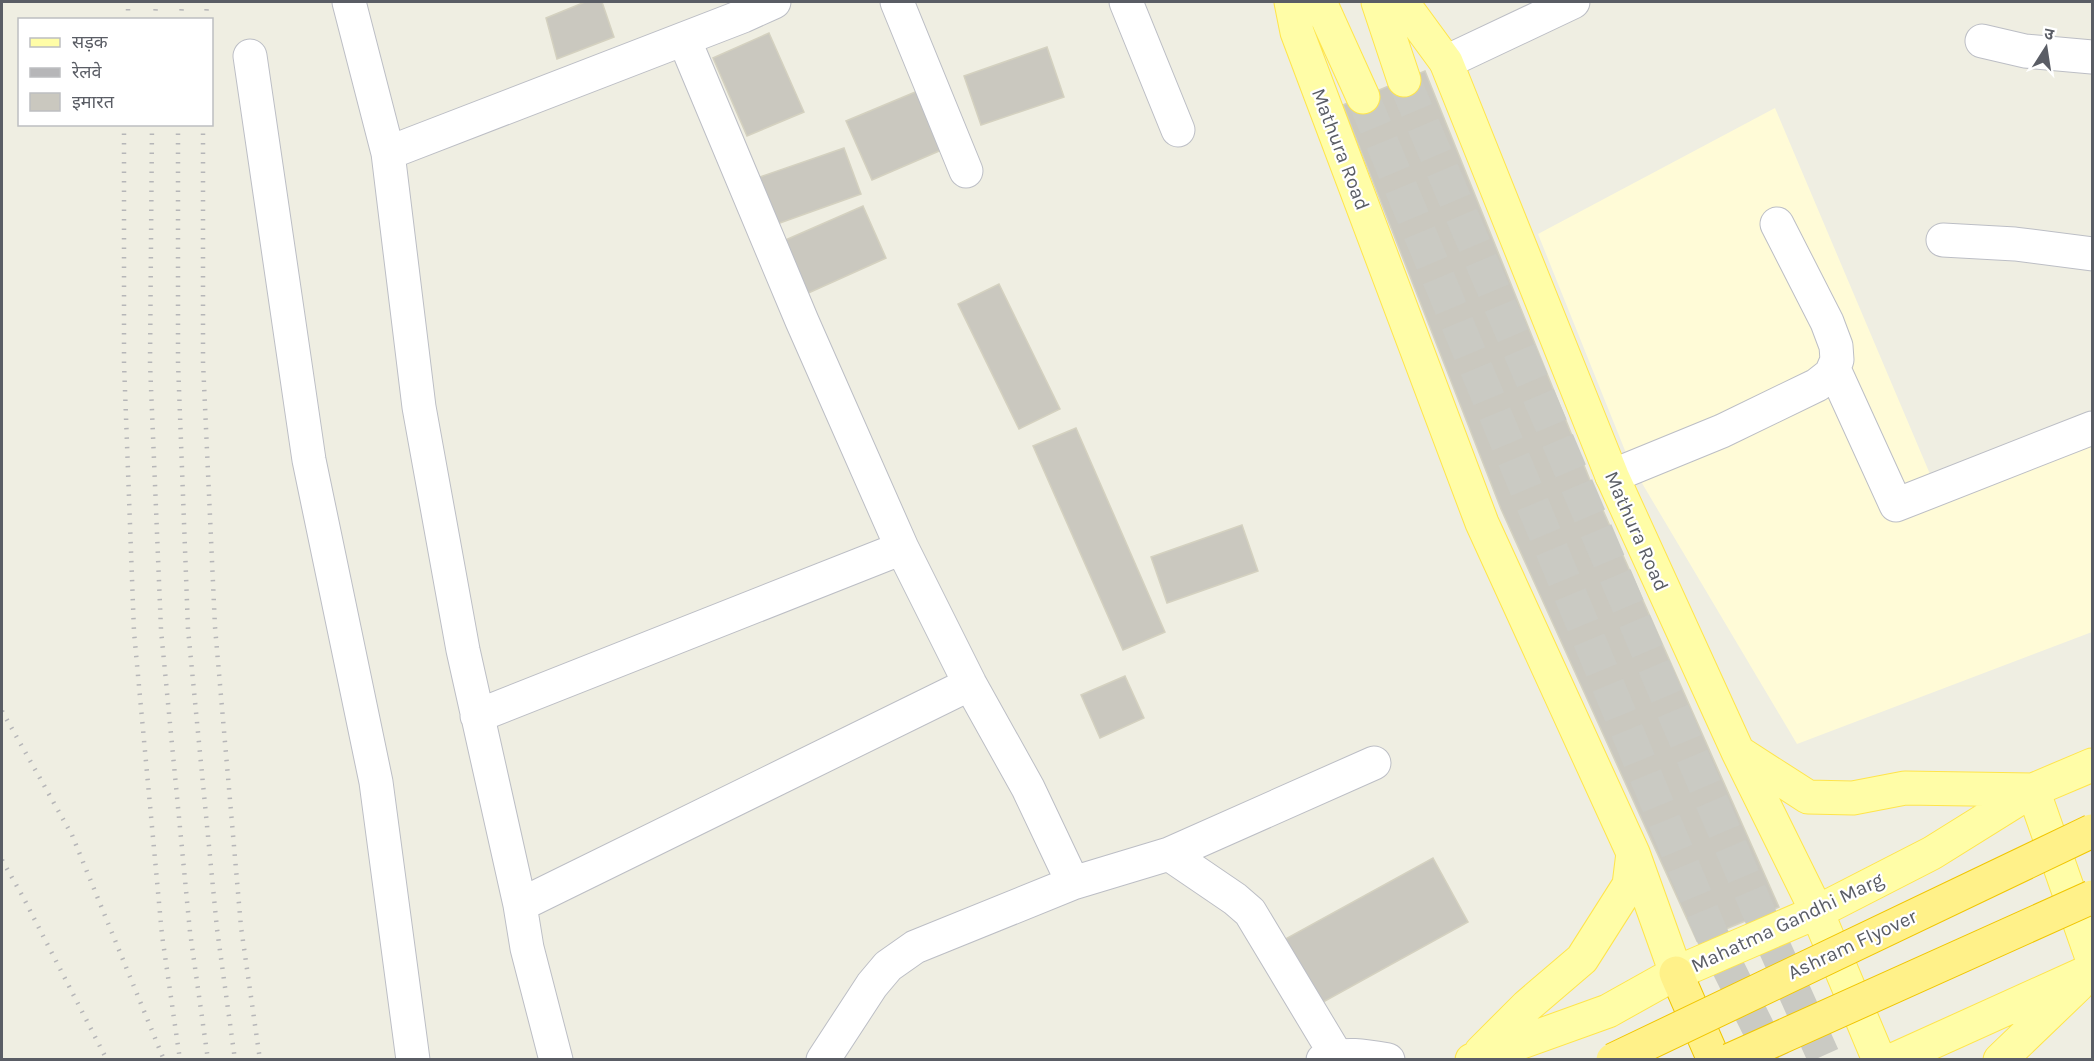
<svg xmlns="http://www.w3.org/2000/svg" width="2094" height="1061" font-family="Karla,'Noto Sans Devanagari',sans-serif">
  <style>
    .commercial { fill: #fffbd7 }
    .building { fill: #cac8bf; stroke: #d4d1c0; stroke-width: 1.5 }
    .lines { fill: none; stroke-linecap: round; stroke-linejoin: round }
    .primary-tunnel { stroke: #cacac3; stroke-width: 33; stroke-dasharray: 33 16; stroke-linecap: butt }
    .street-casing { stroke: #bcbec5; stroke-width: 35 }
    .primary-casing { stroke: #ffe54b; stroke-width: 35 }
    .highway-casing { stroke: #f1c600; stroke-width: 35 }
    .street { stroke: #fff; stroke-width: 33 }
    .primary { stroke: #fffda7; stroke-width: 33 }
    .highway { stroke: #fff189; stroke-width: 33 }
    .rail { stroke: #b6b6b8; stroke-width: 4.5; stroke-dasharray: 1.5 8; stroke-linecap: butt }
    .highway-bridge-casing { stroke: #f1c600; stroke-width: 35; stroke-linecap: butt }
    .highway-bridge { stroke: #fff189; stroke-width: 33 }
    .labels { text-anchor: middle; stroke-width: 4.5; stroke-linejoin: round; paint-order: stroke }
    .street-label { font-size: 20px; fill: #5a5d65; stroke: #fff }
  </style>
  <rect width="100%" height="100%" fill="#efeee2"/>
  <path class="commercial" d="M 1775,108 L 1938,493 L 2092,420 L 2092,632 L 1797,744 L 1630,463 L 1538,234 Z"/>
  <path class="building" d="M 585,2 L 602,2 L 614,37 L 557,59 L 546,18 Z
    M 769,33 L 804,112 L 747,136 L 713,58 Z
    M 1047,47 L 1064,97 L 981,125 L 964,76 Z
    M 1425,71 L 1594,490 L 1779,907 L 1697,941 L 1501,509 L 1343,105 Z
    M 920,90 L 946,148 L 872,180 L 846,121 Z
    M 844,148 L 861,194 L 777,224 L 760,177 Z
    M 863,206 L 886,258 L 804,295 L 781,242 Z
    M 999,284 L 1060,409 L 1019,429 L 958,304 Z
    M 1076,428 L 1165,632 L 1123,650 L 1033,446 Z
    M 1242,525 L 1258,571 L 1167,603 L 1151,557 Z
    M 1125,676 L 1144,718 L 1100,738 L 1081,695 Z
    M 1433,858 L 1468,922 L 1316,1006 L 1280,942 Z"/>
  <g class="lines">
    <path class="primary-tunnel" d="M 1404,80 L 1760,915 L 1825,1060
      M 1363,97 L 1712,935 L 1774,1060"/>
    <defs>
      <path id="street" d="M 349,2 L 388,153 L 419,407 L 463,650 L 520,905 L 527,948 L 556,1060
        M 897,2 L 966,171
        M 1126,2 L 1178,130
        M 684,39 L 802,321 L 902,548 L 970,684 L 1028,788 L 1073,883
        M 1982,41 L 2025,51 L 2092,57
        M 250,56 L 309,460 L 376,782 L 413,1060
        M 1446,62 L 1573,2
        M 388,153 L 743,16 L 774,2
        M 1943,240 L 2015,244 L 2092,254
        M 1834,369 L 1896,505 L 2092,428
        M 1612,476 L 1722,431 L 1817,385 L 1831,374 L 1837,360 L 1836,346 L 1827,322 L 1777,224
        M 477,716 L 902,548
        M 1169,854 L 1235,899 L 1250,912 L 1336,1055
        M 520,905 L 970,684
        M 823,1060 L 872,985 L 888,966 L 915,947 L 1073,883 L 1169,854 L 1374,763
        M 1323,1060 C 1345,1052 1366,1056 1388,1060"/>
      <path id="primary" d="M 1291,2 L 1297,32 L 1482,523 L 1633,853 L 1676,973
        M 1320,2 L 1363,97
        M 1378,2 L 1404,80
        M 1402,2 L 1446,62 L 1612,476 L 1738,752 L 1817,912 L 1879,1060
        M 1738,752 L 1808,797 L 1853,798 L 1905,788 L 2033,790 L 2092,958
        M 1481,1052 L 1527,1006 L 1582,959 L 1629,885 L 1633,853
        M 1472,1060 L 1608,1011 L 1676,973 L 1817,912 L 1932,853 L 2033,790 L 2092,765
        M 1893,1060 L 2092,970
        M 2000,1060 L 2078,985"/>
      <path id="highway" d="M 1676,973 L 1714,1060"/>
    </defs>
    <use href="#street" class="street-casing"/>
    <use href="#primary" class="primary-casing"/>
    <use href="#highway" class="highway-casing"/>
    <use href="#street" class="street"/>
    <use href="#primary" class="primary"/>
    <use href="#highway" class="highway"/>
    <path class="rail" d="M 128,20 L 128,2
      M 155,20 L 156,2
      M 181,20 L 182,2
      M 206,20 L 207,2
      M 124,124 L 124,363 L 134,632 L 162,935 L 180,1060
      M 152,124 L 150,363 L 161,630 L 190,932 L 208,1060
      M 178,124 L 178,362 L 188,629 L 217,929 L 235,1060
      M 203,124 L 203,362 L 215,627 L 241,927 L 260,1060
      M 2,711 L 72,835 L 164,1060
      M 2,860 L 22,895 L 107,1060"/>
    <defs>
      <path id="highway-bridge" d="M 1613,1060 L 2092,831
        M 1730,1060 L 2092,897"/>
    </defs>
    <use href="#highway-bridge" class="highway-bridge-casing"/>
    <use href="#highway-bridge" class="highway-bridge"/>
  </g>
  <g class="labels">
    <g class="street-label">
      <text transform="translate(1341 149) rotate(69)" y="7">Mathura Road</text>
      <text transform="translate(1637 531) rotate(66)" y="7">Mathura Road</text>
      <text transform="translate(1787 922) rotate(-25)" y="7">Mahatma Gandhi Marg</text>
      <text transform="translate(1852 944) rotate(-25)" y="7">Ashram Flyover</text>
    </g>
  </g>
  <rect width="2094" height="1061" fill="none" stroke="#5a5d65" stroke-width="6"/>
  <rect x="18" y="18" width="195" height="108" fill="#ffffff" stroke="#bdbec1" stroke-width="1.5"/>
  <rect x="30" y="38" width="30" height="9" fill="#fffda7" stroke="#bdbec1" stroke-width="1.5"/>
  <text x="72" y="48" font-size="18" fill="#5a5d65">सड़क</text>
  <rect x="30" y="68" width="30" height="9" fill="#b6b6b8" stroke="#bdbec1" stroke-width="1.5"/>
  <text x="72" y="78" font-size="18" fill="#5a5d65">रेलवे</text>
  <rect x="30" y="93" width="30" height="18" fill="#cac8bf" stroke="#bdbec1" stroke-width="1.5"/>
  <text x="72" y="108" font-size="18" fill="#5a5d65">इमारत</text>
  <g transform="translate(2046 48) rotate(12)" stroke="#ffffff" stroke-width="4.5" paint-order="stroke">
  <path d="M0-4.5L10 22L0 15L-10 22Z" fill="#5a5d65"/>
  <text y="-9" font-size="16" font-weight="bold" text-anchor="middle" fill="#5a5d65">उ</text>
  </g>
</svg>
